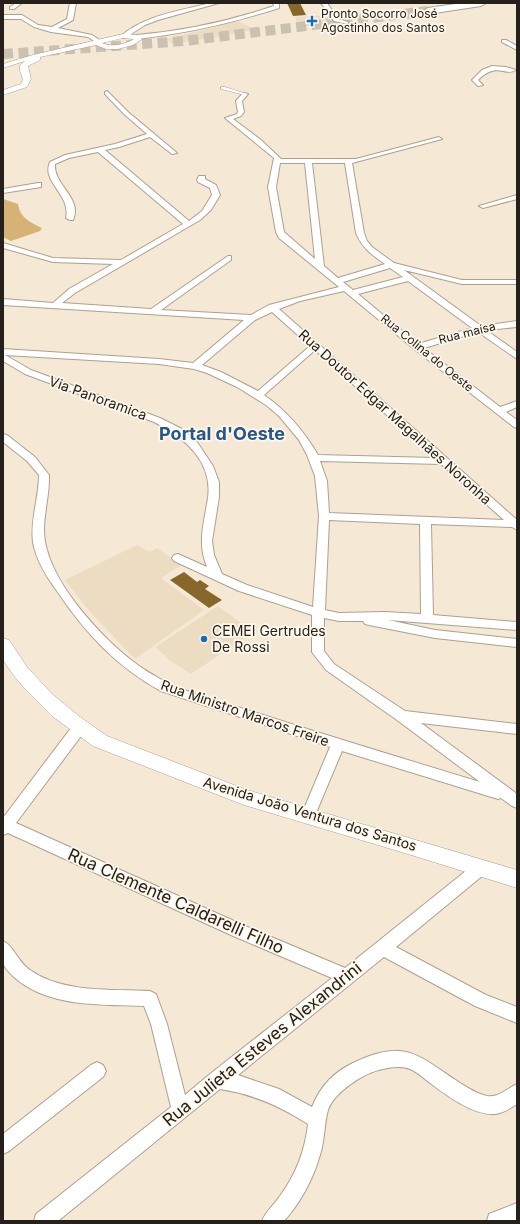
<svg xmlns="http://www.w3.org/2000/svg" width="520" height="1224" font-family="Inter,sans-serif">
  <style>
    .built { fill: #ecdcc2 }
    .forest { fill: #d6b276 }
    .building { fill: #88672b }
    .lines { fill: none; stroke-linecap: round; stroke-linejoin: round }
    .motorway-tunnel { stroke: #cbc1b0; stroke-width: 10; stroke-dasharray: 10 5.5; stroke-linecap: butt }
    .pedestrian-casing { stroke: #aca18f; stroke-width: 1 }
    .minor-casing { stroke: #aca18f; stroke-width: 2 }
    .tertiary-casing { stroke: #aca18f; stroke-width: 1 }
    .secondary-casing { stroke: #aca18f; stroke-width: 1 }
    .motorway-casing { stroke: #aca18f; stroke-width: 2 }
    .pedestrian { fill: #fff; fill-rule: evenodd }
    .minor { fill: #fff; fill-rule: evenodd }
    .tertiary { fill: #fff; fill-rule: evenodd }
    .secondary { fill: #fff; fill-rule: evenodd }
    .motorway { fill: #fff; fill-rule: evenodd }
    .poi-dot { fill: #186cba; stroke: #fef7eb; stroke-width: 1.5 }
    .labels { text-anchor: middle; stroke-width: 3.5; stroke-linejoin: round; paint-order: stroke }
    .far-poi-label { font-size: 12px; fill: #25211a; stroke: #fef7eb; text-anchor: start }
    .far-street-label { font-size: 12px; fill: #25211a; stroke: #fef7eb }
    .street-label { font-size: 14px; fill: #25211a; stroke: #fef7eb }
    .poi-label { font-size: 14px; fill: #25211a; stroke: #fef7eb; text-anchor: start }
    .near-street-label { font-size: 17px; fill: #25211a; stroke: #fef7eb }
    .district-label { font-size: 18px; font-weight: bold; fill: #245689; stroke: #fef7eb }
  </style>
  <rect width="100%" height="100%" fill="#f5e9d6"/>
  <path class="built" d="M 322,16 L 326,18 L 330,24 L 299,27 L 295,17 Z
    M 238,21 L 252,28 L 252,30 L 222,36 L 172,44 L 167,39 Z
    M 137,545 L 150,552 L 157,548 L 182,565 L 161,578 L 204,610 L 135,659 L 91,613 L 65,580 Z
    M 218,606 L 253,632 L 191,674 L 172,662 L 155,647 Z"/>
  <path class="forest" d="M 3,199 L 18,204 C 20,218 30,222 42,228 L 40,231 L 11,241 L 3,237 Z"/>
  <path class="building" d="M 287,3 L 300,3 L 306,15 L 293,16 Z
    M 184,572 L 197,582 L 200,580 L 209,586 L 205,589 L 222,600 L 209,608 L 170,580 Z"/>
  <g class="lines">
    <path class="motorway-tunnel" d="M 3,54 L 184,41 L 428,11"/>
    <defs>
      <path id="pedestrian" d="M 221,87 L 225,87 L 247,94 L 245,95 L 221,89 Z"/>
      <path id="minor" d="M 16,3 L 22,3 L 14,9 L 10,9 L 10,7 Z
        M 70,3 L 76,3 L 73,20 L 58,28 L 92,35 L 101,41 L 101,43 L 97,43 L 88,37 L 51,32 L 34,27 L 21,19 L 3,19 L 3,15 L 22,15 L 38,25 L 52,27 L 67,19 Z
        M 210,3 L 219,3 L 158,20 L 145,25 L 125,38 L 120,37 C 144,15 180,11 210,3 Z
        M 273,3 L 279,3 L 279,8 C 232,23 185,34 136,39 L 133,37 L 136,35 C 184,31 229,21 274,6 Z
        M 321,3 L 327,3 L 338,19 L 348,22 L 348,24 L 334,21 Z
        M 502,40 L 506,40 L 517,46 L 517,50 L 502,42 Z
        M 492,66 L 506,67 L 516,70 C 505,77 497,61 478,80 L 483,85 L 478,86 L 472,80 L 482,70 Z
        M 107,91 L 128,112 L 177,153 L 172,154 L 150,137 L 119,147 L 105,150 L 189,221 L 202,211 L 212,195 L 210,188 L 198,182 L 197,180 L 199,176 L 205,176 L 205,179 L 216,185 L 220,195 L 211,210 L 200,220 L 75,293 L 62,303 L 151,309 L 228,256 L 231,256 L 231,260 L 161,310 L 251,315 L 269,305 L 339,287 L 279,238 L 276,232 L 268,187 L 274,158 L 225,118 L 237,114 L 238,112 L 236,101 L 243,93 L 248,94 L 242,101 L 244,112 L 241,116 L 233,119 L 261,140 L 281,159 L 356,159 L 439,137 L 442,139 L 352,163 L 364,233 L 367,241 L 372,247 L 394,263 L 462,280 L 517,280 L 517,284 L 462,284 L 404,270 L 481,326 L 517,321 L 517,327 L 486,330 L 517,352 L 517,359 L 478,332 L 424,348 L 500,407 L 517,401 L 517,407 L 506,412 L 517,420 L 517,428 L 514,427 L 414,349 L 344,291 L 300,301 L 279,309 L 517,520 L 517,530 L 512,527 L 431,524 L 433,615 L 517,622 L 517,630 L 388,620 L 435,630 L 517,639 L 517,647 L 435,638 L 369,625 L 365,624 L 363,621 L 339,621 L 324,618 L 324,651 L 334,664 L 405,711 L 517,724 L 517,734 L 421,723 L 517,794 L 517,808 L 512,806 L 501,798 L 498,799 L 342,751 L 313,820 L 308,822 L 303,820 L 301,816 L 330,747 L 161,691 C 117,667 85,633 57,591 C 46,576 36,560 33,542 C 30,520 39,498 39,475 L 27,461 L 3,442 L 3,434 L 7,435 L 35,457 L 49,475 C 50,500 39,525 47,550 C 59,594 115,654 155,676 C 185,694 224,702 257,713 C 331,737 405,759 480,782 L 397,720 L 326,670 L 312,652 L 312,615 L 239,591 L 174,561 L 172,558 L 174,555 L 178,554 L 207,567 C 197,543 204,523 208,498 C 213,461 184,437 154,422 L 25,374 L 3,361 L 3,349 L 159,359 L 193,363 L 244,320 L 3,305 L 3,299 L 53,303 L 69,289 L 113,264 L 53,262 L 3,248 L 3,243 L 53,258 L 121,260 L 183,224 L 98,152 L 69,158 L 55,164 C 53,185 83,198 73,220 L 70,220 L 66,218 C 71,194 41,182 50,162 L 65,155 L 115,144 L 147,134 L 124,114 L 105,94 L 105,92 ZM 280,163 L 305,163 L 315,259 L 284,232 L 276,187 ZM 312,163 L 345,163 L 356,233 C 362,248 372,255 385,264 L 338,278 L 324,266 ZM 390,268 L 403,277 L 353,290 L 343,282 ZM 408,281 L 472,328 L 418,344 L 358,294 ZM 272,312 L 310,346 L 258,391 L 221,372 L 202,365 L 255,320 ZM 315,350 L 434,458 L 318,455 C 304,431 287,411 264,395 ZM 5,355 L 159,364 L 194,369 L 207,373 L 237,387 L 266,405 L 279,416 L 299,440 L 307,455 L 315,476 L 319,516 L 313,607 L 247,585 L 222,574 L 214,555 L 212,541 L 219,497 L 219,482 L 213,466 L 197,442 L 182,429 L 160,418 L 31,370 ZM 320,461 L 441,464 L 504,520 L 329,513 L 327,481 ZM 329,520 L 420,524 L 421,614 L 385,612 L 339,613 L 325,610 Z
        M 38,183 L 41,183 L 41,187 L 3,193 L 3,189 Z
        M 517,195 L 517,199 L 483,208 L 479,206 Z
        M 79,723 L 84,724 L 86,728 L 84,732 L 16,823 L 243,925 L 345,968 L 477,862 L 482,861 L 487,862 L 489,867 L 487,872 L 396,947 L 486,995 L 517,1007 L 517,1023 L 475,1006 L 384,957 L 238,1075 L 279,1089 L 312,1107 C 320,1086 335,1071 355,1062 C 407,1038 418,1056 460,1083 C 468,1088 477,1094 487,1096 C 499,1098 506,1089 517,1084 L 517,1104 C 511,1108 503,1113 495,1114 C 474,1116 446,1095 430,1083 C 424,1078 417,1072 410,1069 C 402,1066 391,1067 383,1069 C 365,1072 334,1092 328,1110 C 324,1124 325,1140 320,1155 C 313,1179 301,1202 284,1221 L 262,1221 C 266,1211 274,1205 280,1196 C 296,1174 305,1151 308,1124 C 280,1106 253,1094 220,1089 L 58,1221 L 34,1221 L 36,1214 L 171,1107 L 151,1024 L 144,1006 C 102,1004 48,1008 14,977 C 10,973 4,968 3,962 C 1,956 3,947 3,941 C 13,945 18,962 30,970 C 62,993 112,989 150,991 L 156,994 L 167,1024 L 185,1095 L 210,1074 L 332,978 L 231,935 L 8,833 L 3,835 L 3,818 L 74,724 Z
        M 97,1062 L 103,1065 L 106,1071 L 103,1077 L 9,1151 L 3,1154 L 3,1134 L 91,1065 Z
        M 517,1203 L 517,1221 L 487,1221 L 489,1214 Z"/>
      <path id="tertiary" d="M 123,34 L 137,35 L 142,39 L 133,45 L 118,49 L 106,49 L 96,45 L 40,57 L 40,60 L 28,66 L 31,79 L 27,87 L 3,95 L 3,90 L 21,84 L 23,79 L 20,71 L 20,65 L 25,61 L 3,68 L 3,64 L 33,55 ZM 123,38 L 134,39 C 126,44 112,48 102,43 Z"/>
      <path id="secondary" d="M 3,638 L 9,640 L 27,667 L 52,694 L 80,717 L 107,736 L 247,790 L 517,870 L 517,888 L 408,854 L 244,805 L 93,746 L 52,716 L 26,690 L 14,676 L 3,660 Z"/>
      <path id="motorway" d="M 462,3 L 486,3 L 481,6 L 428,14 L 423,11 L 428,8 Z"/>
    </defs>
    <use href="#pedestrian" class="pedestrian-casing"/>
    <use href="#minor" class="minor-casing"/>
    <use href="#tertiary" class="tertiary-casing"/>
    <use href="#secondary" class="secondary-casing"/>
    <use href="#motorway" class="motorway-casing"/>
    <use href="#pedestrian" class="pedestrian"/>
    <use href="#minor" class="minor"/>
    <use href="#tertiary" class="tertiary"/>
    <use href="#secondary" class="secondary"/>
    <use href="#motorway" class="motorway"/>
  </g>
  <g class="poi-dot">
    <path d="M310 15h4v4h4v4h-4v4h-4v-4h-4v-4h4z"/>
    <circle cx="204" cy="639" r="4"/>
  </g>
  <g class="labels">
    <g class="far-poi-label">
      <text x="321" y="18">Pronto Socorro José<tspan x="321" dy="14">Agostinho dos Santos</tspan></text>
    </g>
    <g class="far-street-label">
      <text transform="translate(467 333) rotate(-14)" y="4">Rua maísa</text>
      <text transform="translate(427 353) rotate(39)" y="4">Rua Colina do Oeste</text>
    </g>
    <g class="street-label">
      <text transform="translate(98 398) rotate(20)" y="5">Via Panoramica</text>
      <text transform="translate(395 417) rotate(42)" y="5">Rua Doutor Edgar Magalhães Noronha</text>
      <text transform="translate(245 713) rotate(19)" y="5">Rua Ministro Marcos Freire</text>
      <text transform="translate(310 814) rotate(17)" y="5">Avenida João Ventura dos Santos</text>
    </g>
    <g class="poi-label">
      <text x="212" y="636">CEMEI Gertrudes<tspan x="212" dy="16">De Rossi</tspan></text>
    </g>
    <g class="near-street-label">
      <text transform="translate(176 901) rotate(24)" y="6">Rua Clemente Caldarelli Filho</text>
      <text transform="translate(262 1044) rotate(-39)" y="6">Rua Julieta Esteves Alexandrini</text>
    </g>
    <g class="district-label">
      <text x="222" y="440">Portal d'Oeste</text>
    </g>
  </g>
  <rect width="520" height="1224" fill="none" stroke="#25211a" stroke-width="8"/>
</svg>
